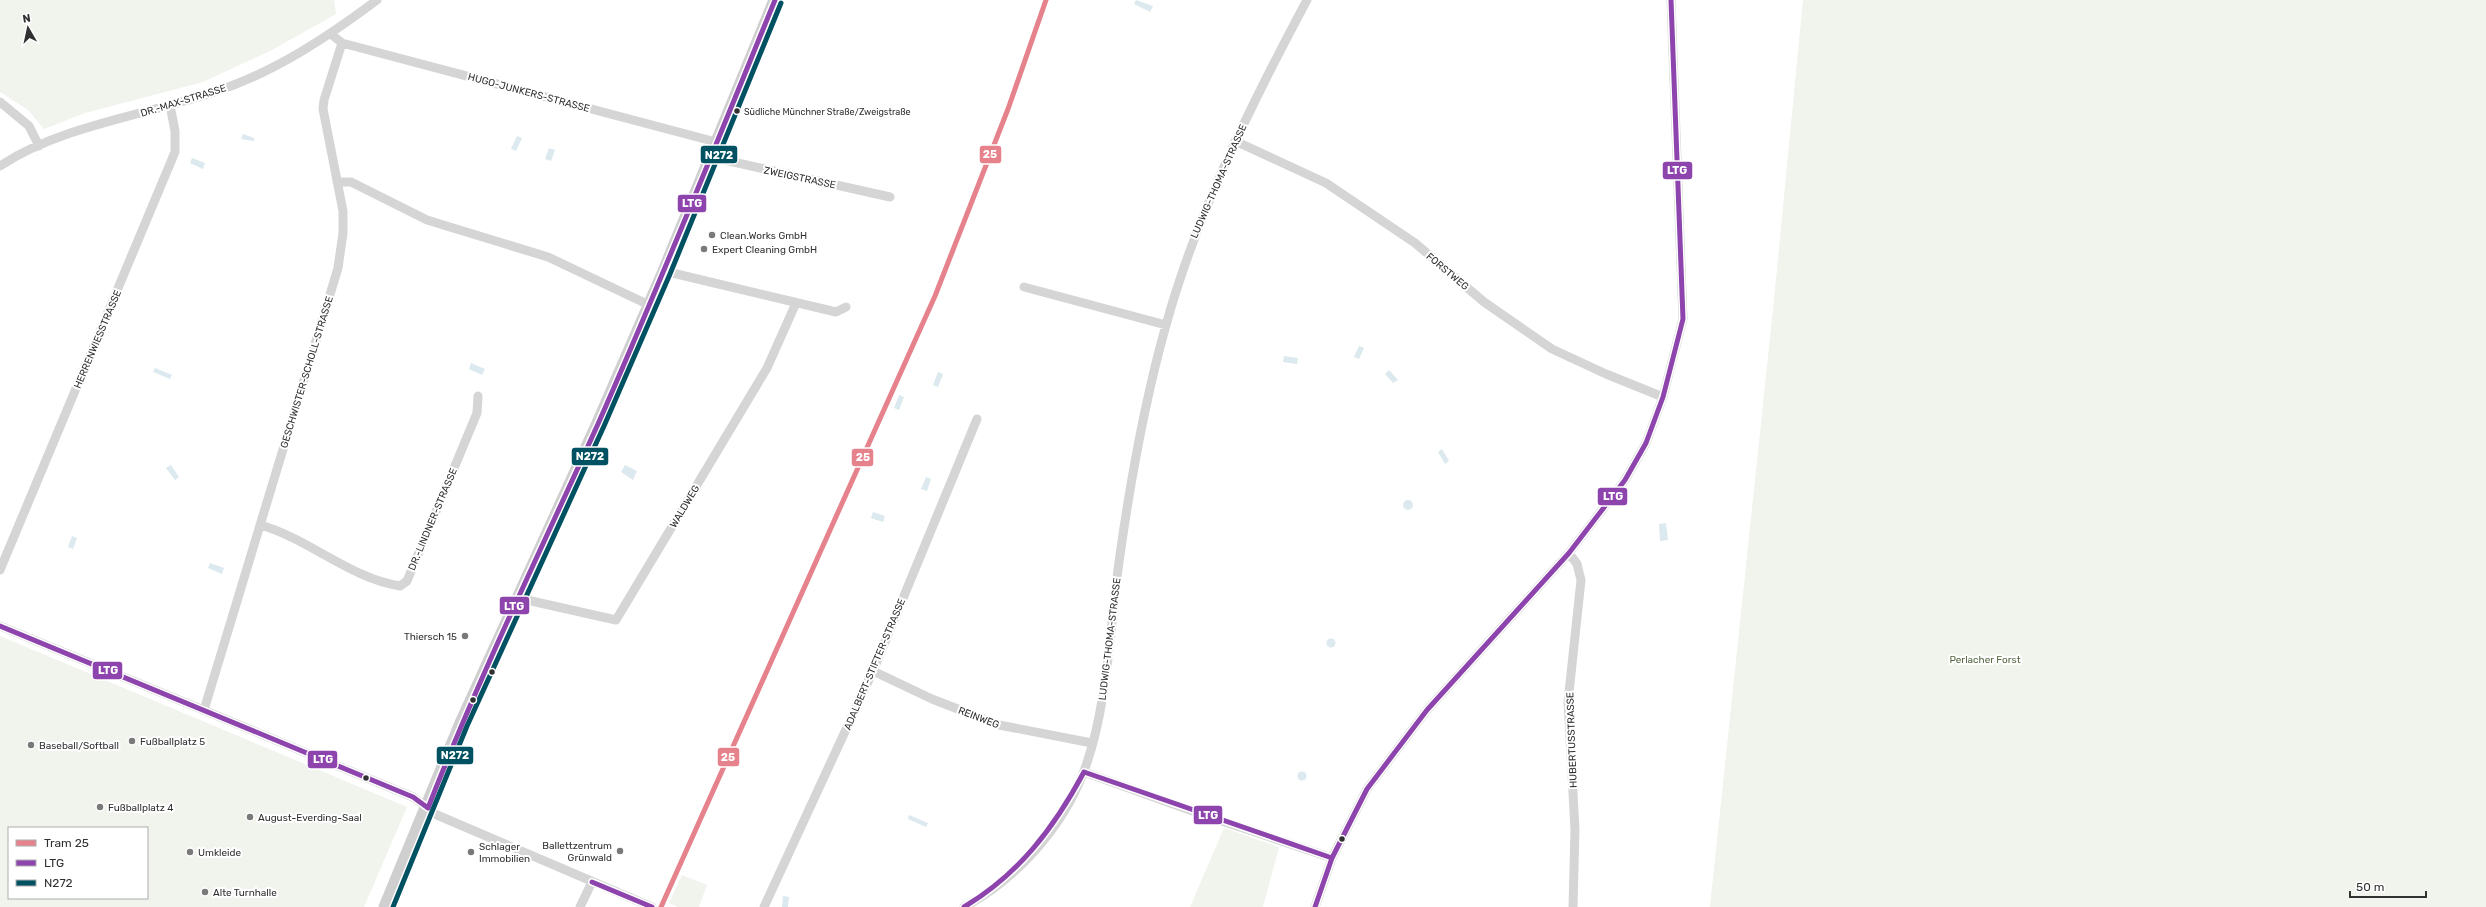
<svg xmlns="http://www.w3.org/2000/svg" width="2486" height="907" font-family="Rubik,sans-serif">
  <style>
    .green { fill: #f1f3ed; fill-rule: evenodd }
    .water { fill: #dce9ee }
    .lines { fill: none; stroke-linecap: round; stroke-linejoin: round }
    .minor { stroke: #d5d5d5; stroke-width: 9 }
    .secondary { stroke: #cfcfcf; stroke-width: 13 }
    .bus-1-casing { stroke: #fff; stroke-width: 8 }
    .bus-2-casing { stroke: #fff; stroke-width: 8 }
    .bus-1 { stroke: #8e44ad; stroke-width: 5 }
    .bus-2 { stroke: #005262; stroke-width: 5 }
    .tram-1-casing { stroke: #fff; stroke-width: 8 }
    .tram-1 { stroke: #e6828c; stroke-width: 5 }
    .bus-dot { fill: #313131; stroke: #fff; stroke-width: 1.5 }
    .poi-dot { fill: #797979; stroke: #fff; stroke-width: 1.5 }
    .labels { text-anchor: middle; stroke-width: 4; stroke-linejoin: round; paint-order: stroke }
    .bus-label { font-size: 9px; fill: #313131; stroke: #fff; text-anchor: start }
    .street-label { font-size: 10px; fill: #313131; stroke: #fff }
    .poi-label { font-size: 10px; fill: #313131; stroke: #fff; text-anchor: start }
    .park-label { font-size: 10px; fill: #576843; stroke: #fff }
    .line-badge { stroke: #fff; stroke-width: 1.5 }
    .badge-label { font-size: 11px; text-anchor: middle; font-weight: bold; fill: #fff }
  </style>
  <rect width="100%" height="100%" fill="#fff"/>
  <path class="green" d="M 0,0 L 334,0 L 336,14 L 272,50 L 203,82 L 85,113 L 44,129 L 28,110 L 0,92 Z
    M 1803,0 L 2486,0 L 2486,907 L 1710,907 L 1774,300 Z
    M 0,636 L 407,807 L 364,907 L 0,907 ZM 9,828 L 147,828 L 147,898 L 9,898 Z
    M 1224,828 L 1279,847 L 1263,907 L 1190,907 Z
    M 682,875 L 707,885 L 699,907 L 678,907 L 669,903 Z"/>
  <path class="water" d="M 1136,0 L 1153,6 L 1150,12 L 1134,4 Z
    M 243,134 L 254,138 L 254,141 L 241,139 Z
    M 517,136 L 522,138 L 516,151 L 511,149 Z
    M 549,148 L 555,150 L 551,161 L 545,159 Z
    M 192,158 L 205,163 L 203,169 L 190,163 Z
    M 1359,346 L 1364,348 L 1359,359 L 1354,357 Z
    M 1284,356 L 1298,358 L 1297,364 L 1283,362 Z
    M 471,363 L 485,369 L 482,375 L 469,369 Z
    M 155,368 L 172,375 L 170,379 L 153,372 Z
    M 1389,370 L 1398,380 L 1393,383 L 1385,374 Z
    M 938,372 L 943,374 L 938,387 L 933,385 Z
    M 899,395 L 904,397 L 899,410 L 894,408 Z
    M 1442,449 L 1449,461 L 1445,464 L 1438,452 Z
    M 171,465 L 179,477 L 175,480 L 166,468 Z
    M 625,465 L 637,471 L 633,480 L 621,472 Z
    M 926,477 L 931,479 L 927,491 L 921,489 Z
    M1403 505a5 5 0 1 1 10 0a5 5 0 1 1-10 0Z
    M 873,512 L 885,516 L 883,522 L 871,518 Z
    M 1666,523 L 1668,540 L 1660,541 L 1659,524 Z
    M 72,536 L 77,538 L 73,549 L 68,547 Z
    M 210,563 L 224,568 L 222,574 L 208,568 Z
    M1326.5 643a4.5 4.5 0 1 1 9 0a4.5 4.5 0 1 1-9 0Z
    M1297.5 776a4.5 4.5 0 1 1 9 0a4.5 4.5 0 1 1-9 0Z
    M 909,815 L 928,823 L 926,827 L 908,819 Z
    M 783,896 L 789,897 L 788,907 L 782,907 Z"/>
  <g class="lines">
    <path class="minor" d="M 342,43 L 716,142
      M 0,102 L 29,126 L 39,146
      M 1235,141 L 1326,183 L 1415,243 L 1484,302 L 1552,349 L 1606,374 L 1663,397
      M 711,157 L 890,197
      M 0,166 C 62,125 148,115 217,91 C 275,72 329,36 377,0
      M 337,182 L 351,182 L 427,220 L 548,257 L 649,305
      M 664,271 L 836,312 L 846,307
      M 1024,287 L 1166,325
      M 260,525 C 308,538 349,578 400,586 L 407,581 L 477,413 L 478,396
      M 1569,553 L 1577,564 L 1581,580 L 1568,702 L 1575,829 L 1573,907
      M 0,570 L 175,152 L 175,131 L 170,105
      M 518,598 L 616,620 L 767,368 L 796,303
      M 0,626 L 413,797 L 437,815 L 652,907
      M 873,671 L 932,699 L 999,725 L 1092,743
      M 204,710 L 338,268 L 343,233 L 343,211 L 323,109 L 324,100 L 342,43 L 331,34
      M 1084,772 L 1201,814 L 1332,858
      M 580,907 L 592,882
      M 764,907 L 873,671 L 977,419
      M 964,907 C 1017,879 1063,827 1084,771 C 1108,708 1110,623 1120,555 C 1131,477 1145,400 1166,325 C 1198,210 1251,105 1307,0
      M 1315,907 L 1332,858 L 1367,789 L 1427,710 L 1569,553 L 1625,480 L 1646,443 L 1663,397 L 1683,319 L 1671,0"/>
    <path class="secondary" d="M 385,907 L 461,723 L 598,423 L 664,271 L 775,0"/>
    <defs>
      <path id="bus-1" d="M 0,626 L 413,797 L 428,808
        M 1084,772 L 1332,858
        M 428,808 C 479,677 540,552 598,424 C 660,284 717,142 775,0
        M 592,882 L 652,907
        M 964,907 C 1019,874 1054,828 1084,772
        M 1315,907 L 1332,858 L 1367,789 L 1427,710 L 1569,553 L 1625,480 L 1646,443 L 1663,397 L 1683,319 L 1671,0"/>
      <path id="bus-2" d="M 393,907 L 467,726 L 604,426 L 670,274 L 781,3"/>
    </defs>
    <use href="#bus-1" class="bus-1-casing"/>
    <use href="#bus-2" class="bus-2-casing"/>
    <use href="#bus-1" class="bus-1"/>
    <use href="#bus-2" class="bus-2"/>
    <defs>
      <path id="tram-1" d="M 661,907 L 935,296 L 1008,109 L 1046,0"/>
    </defs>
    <use href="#tram-1" class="tram-1-casing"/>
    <use href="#tram-1" class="tram-1"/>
  </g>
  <g class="bus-dot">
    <circle cx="737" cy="111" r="3.5"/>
    <circle cx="492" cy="672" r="3.5"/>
    <circle cx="473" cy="700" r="3.5"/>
    <circle cx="366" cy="778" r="3.5"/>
    <circle cx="1342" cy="839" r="3.5"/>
  </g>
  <g class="poi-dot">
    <circle cx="712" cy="235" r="4"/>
    <circle cx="704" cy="249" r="4"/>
    <circle cx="465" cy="636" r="4"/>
    <circle cx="132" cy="741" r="4"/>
    <circle cx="31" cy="745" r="4"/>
    <circle cx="100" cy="807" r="4"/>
    <circle cx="250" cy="817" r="4"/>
    <circle cx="620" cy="851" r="4"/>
    <circle cx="190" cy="852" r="4"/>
    <circle cx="471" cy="852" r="4"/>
    <circle cx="205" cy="892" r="4"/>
  </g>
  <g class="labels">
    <g class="bus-label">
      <text x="744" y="115">Südliche Münchner Straße/Zweigstraße</text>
    </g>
    <g class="street-label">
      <text transform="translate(529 92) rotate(15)" y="4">HUGO-JUNKERS-STRASSE</text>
      <text transform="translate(183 100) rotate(-17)" y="4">DR.-MAX-STRASSE</text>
      <text transform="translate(800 177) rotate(12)" y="4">ZWEIGSTRASSE</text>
      <text transform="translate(1218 181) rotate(-66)" y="4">LUDWIG-THOMA-STRASSE</text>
      <text transform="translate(1448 271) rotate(40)" y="4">FORSTWEG</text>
      <text transform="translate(97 339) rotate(-67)" y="4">HERRENWIESSTRASSE</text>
      <text transform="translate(306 372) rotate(-73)" y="4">GESCHWISTER-SCHOLL-STRASSE</text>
      <text transform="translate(684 506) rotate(-59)" y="4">WALDWEG</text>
      <text transform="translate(432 519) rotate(-67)" y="4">DR.-LINDNER-STRASSE</text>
      <text transform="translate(1109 639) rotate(-83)" y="4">LUDWIG-THOMA-STRASSE</text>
      <text transform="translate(874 664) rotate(-67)" y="4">ADALBERT-STIFTER-STRASSE</text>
      <text transform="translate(979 717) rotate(21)" y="4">REINWEG</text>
      <text transform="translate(1571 740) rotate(-92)" y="4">HUBERTUSSTRASSE</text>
    </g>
    <g class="poi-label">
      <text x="720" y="239">Clean.Works GmbH</text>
      <text x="712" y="253">Expert Cleaning GmbH</text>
      <text x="457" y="640" text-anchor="end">Thiersch 15</text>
      <text x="140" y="745">Fußballplatz 5</text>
      <text x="39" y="749">Baseball/Softball</text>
      <text x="108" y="811">Fußballplatz 4</text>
      <text x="258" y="821">August-Everding-Saal</text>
      <text x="612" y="849" text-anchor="end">Ballettzentrum<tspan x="612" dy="12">Grünwald</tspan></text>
      <text x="479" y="850">Schlager<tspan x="479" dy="12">Immobilien</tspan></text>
      <text x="198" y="856">Umkleide</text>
      <text x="213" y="896">Alte Turnhalle</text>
    </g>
    <g class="park-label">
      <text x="1985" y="663">Perlacher Forst</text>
    </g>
  </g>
  <g class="line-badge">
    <rect x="979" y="145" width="23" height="19" rx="4" fill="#e6828c"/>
    <rect x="700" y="145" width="38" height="19" rx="4" fill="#005262"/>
    <rect x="1662" y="161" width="31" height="19" rx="4" fill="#8e44ad"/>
    <rect x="677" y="194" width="30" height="19" rx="4" fill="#8e44ad"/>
    <rect x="571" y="447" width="38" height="19" rx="4" fill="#005262"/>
    <rect x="851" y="448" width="23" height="19" rx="4" fill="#e6828c"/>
    <rect x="1597" y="487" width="31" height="19" rx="4" fill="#8e44ad"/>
    <rect x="499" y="596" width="31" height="19" rx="4" fill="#8e44ad"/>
    <rect x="92" y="661" width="31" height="19" rx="4" fill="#8e44ad"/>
    <rect x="436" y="746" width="38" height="19" rx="4" fill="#005262"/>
    <rect x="717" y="747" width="23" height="20" rx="4" fill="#e6828c"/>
    <rect x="307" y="750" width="31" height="19" rx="4" fill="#8e44ad"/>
    <rect x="1193" y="805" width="30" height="20" rx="4" fill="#8e44ad"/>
  </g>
  <g class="badge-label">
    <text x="990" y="158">25</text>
    <text x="719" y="159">N272</text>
    <text x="1677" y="174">LTG</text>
    <text x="692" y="207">LTG</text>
    <text x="590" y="460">N272</text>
    <text x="863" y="461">25</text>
    <text x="1613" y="500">LTG</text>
    <text x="514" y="610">LTG</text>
    <text x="108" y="674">LTG</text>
    <text x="455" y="759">N272</text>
    <text x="728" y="761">25</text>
    <text x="323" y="763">LTG</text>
    <text x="1208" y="819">LTG</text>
  </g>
  <rect x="8" y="827" width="140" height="72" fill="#ffffff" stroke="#adadad"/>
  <rect x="16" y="840" width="20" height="6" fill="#e6828c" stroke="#adadad"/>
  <text x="44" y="847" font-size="12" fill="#313131">Tram 25</text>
  <rect x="16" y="860" width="20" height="6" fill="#8e44ad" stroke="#adadad"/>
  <text x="44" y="867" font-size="12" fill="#313131">LTG</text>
  <rect x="16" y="880" width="20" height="6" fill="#005262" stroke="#adadad"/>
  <text x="44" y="887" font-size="12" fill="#313131">N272</text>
  <g transform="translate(28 28) rotate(351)" stroke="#ffffff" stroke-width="3" paint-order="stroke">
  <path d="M0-3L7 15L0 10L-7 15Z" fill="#313131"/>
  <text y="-6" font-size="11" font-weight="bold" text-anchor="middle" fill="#313131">N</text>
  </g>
  <path d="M2350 891v6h76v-6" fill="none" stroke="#313131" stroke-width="2"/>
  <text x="2356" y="891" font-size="12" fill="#313131" stroke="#ffffff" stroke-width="3" paint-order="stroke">50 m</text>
</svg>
